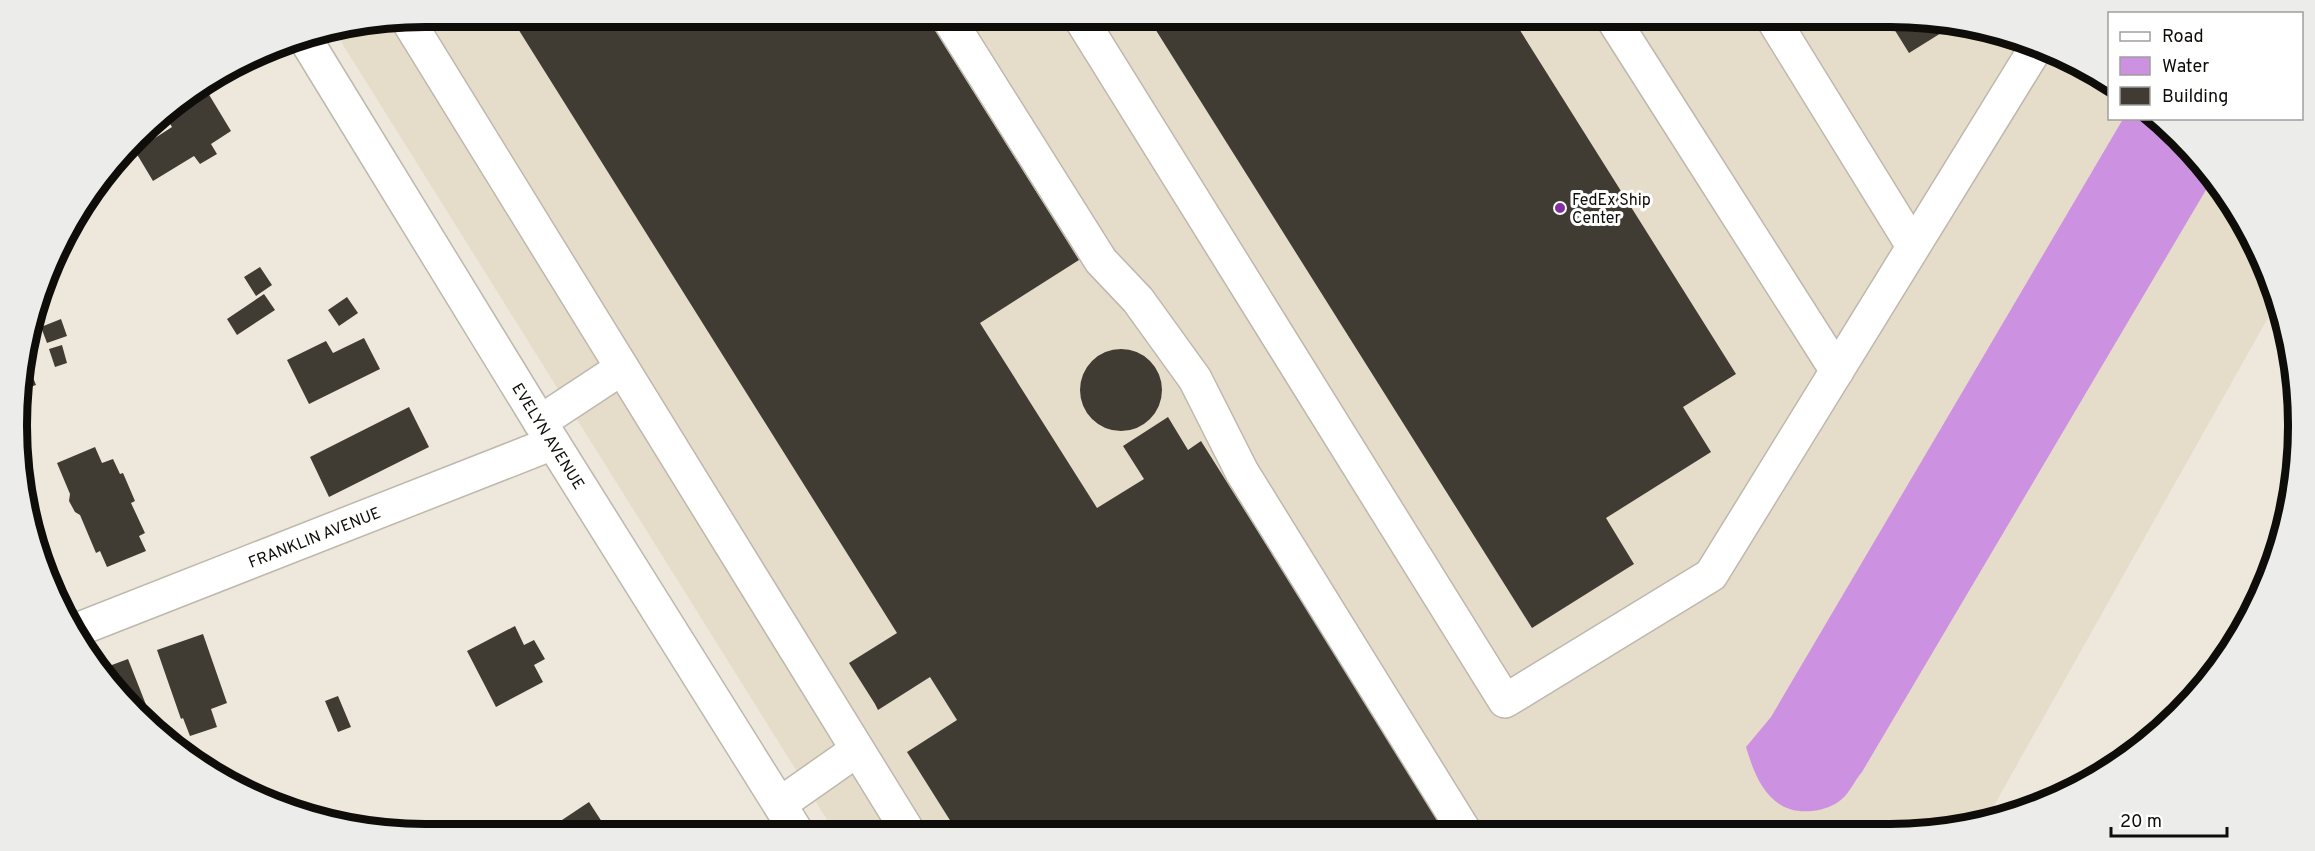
<svg xmlns="http://www.w3.org/2000/svg" width="2315" height="851" font-family="Overpass,sans-serif">
  <style>
    .built { fill: #e6dcca }
    .water { fill: #cd91e1 }
    .building { fill: #413c33 }
    .lines { fill: none; stroke-linecap: round; stroke-linejoin: round }
    .minor-casing { stroke: #beb8ad; stroke-width: 36 }
    .minor { stroke: #fff; stroke-width: 33 }
    .poi-dot { fill: #842f9e; stroke: #fff; stroke-width: 2 }
    .labels { text-anchor: middle; stroke-width: 6; stroke-linejoin: round; paint-order: stroke }
    .poi-label { font-size: 16px; fill: #0f0d09; stroke: #fff; text-anchor: start }
    .street-label { font-size: 16px; fill: #0f0d09; stroke: #fff }
    .rim { fill: none; stroke: #0f0d09; stroke-width: 8 }
  </style>
  <rect width="100%" height="100%" fill="#eee7dc"/>
  <path class="built" d="M 426,16 L 1889,16 L 1996,31 L 2071,59 L 2109,83 L 2110,118 L 2157,119 L 2197,156 L 2244,221 L 2278,300 L 1987,818 L 1943,831 L 836,834 L 335,32 Z"/>
  <path class="water" d="M 2123,119 L 2157,119 L 2197,156 L 2213,178 L 1862,772 C 1855,780 1850,792 1842,799 C 1834,806 1823,810 1812,811 C 1771,815 1756,781 1746,747 L 1771,717 Z"/>
  <path class="building" d="M 510,16 L 926,16 L 1079,260 L 980,323 L 1097,508 L 1144,479 L 1123,446 L 1168,417 L 1188,450 L 1201,441 L 1447,832 L 958,833 L 907,752 L 957,720 L 930,677 L 878,710 L 875,704 L 849,663 L 897,633 Z
    M 1147,16 L 1511,16 L 1736,374 L 1683,407 L 1711,452 L 1606,518 L 1634,564 L 1532,628 Z
    M 1886,16 L 1889,16 L 1954,25 L 1909,53 Z
    M 205,88 L 231,131 L 211,144 L 217,154 L 200,164 L 194,156 L 153,181 L 135,151 L 172,127 L 169,122 L 164,125 L 159,117 Z
    M 260,267 L 272,285 L 256,296 L 244,277 Z
    M 264,294 L 275,310 L 237,335 L 227,319 Z
    M 347,297 L 358,313 L 339,326 L 328,310 Z
    M 61,319 L 67,336 L 47,343 L 41,327 Z
    M 364,338 L 380,369 L 309,404 L 287,360 L 326,341 L 333,353 Z
    M 62,345 L 67,363 L 55,367 L 49,349 Z
    M1080 390a41 41 0 1 1 82 0a41 41 0 1 1-82 0Z
    M 24,355 L 36,385 L 21,390 L 20,372 Z
    M 409,407 L 429,447 L 329,497 L 310,457 Z
    M 95,447 L 102,463 L 113,459 L 120,474 L 123,473 L 135,501 L 131,503 L 145,533 L 139,536 L 146,551 L 107,567 L 100,551 L 96,553 L 80,515 L 75,512 L 69,501 L 70,494 L 57,463 Z
    M 515,626 L 524,645 L 534,640 L 545,659 L 534,665 L 543,682 L 496,707 L 467,651 Z
    M 203,634 L 227,703 L 211,709 L 217,727 L 190,736 L 183,718 L 181,719 L 157,650 Z
    M 128,659 L 154,725 L 153,725 L 101,669 Z
    M 338,696 L 351,727 L 338,732 L 325,701 Z
    M 589,802 L 606,828 L 607,831 L 605,834 L 541,834 Z"/>
  <g class="lines">
    <defs>
      <g id="minor">
        <path d="M 947,16 L 1101,261 L 1138,300 L 1195,379 L 1242,472 L 1465,832"/>
        <path d="M 1079,16 L 1505,701 L 1711,575 L 2037,46"/>
        <path d="M 1611,16 L 1837,371"/>
        <path d="M 1771,16 L 1913,246"/>
        <path d="M 407,19 L 909,833"/>
        <path id="s1" d="M 304,37 L 540,422 L 798,834"/>
        <path d="M 540,422 L 622,368"/>
        <path id="s2" d="M 74,631 L 553,443"/>
        <path d="M 780,804 L 857,750"/>
      </g>
    </defs>
    <use href="#minor" class="minor-casing"/>
    <use href="#minor" class="minor"/>
  </g>
  <circle class="poi-dot" cx="1560" cy="208" r="6"/>
  <g class="labels">
    <g class="poi-label">
      <text x="1572" y="205">FedEx Ship<tspan x="1572" dy="18">Center</tspan></text>
    </g>
    <g class="street-label">
      <text dy="6" stroke="none"><textPath href="#s1" startOffset="468">EVELYN AVENUE</textPath></text>
      <text dy="6" stroke="none"><textPath href="#s2" startOffset="258">FRANKLIN AVENUE</textPath></text>
    </g>
  </g>
  <path d="M0 0H2315V851H0ZM425 27H1890A398 398 0 0 1 2288 425V426A398 398 0 0 1 1890 824H425A398 398 0 0 1 27 426V425A398 398 0 0 1 425 27Z" fill="#ececeb" fill-rule="evenodd"/>
  <path class="rim" d="M425 27H1890A398 398 0 0 1 2288 425V426A398 398 0 0 1 1890 824H425A398 398 0 0 1 27 426V425A398 398 0 0 1 425 27Z"/>
  <rect x="2108" y="12" width="195" height="108" fill="#ffffff" stroke="#9f9e9d" stroke-width="1.5"/>
  <rect x="2120" y="32" width="30" height="9" fill="#ffffff" stroke="#9f9e9d" stroke-width="1.5"/>
  <text x="2162" y="42" font-size="18" fill="#0f0d09">Road</text>
  <rect x="2120" y="57" width="30" height="18" fill="#cd91e1" stroke="#9f9e9d" stroke-width="1.5"/>
  <text x="2162" y="72" font-size="18" fill="#0f0d09">Water</text>
  <rect x="2120" y="87" width="30" height="18" fill="#413c33" stroke="#9f9e9d" stroke-width="1.5"/>
  <text x="2162" y="102" font-size="18" fill="#0f0d09">Building</text>
  <path d="M2111 827v9h116v-9" fill="none" stroke="#0f0d09" stroke-width="3"/>
  <text x="2120" y="827" font-size="18" fill="#0f0d09" stroke="#ffffff" stroke-width="4.5" paint-order="stroke">20 m</text>
</svg>
